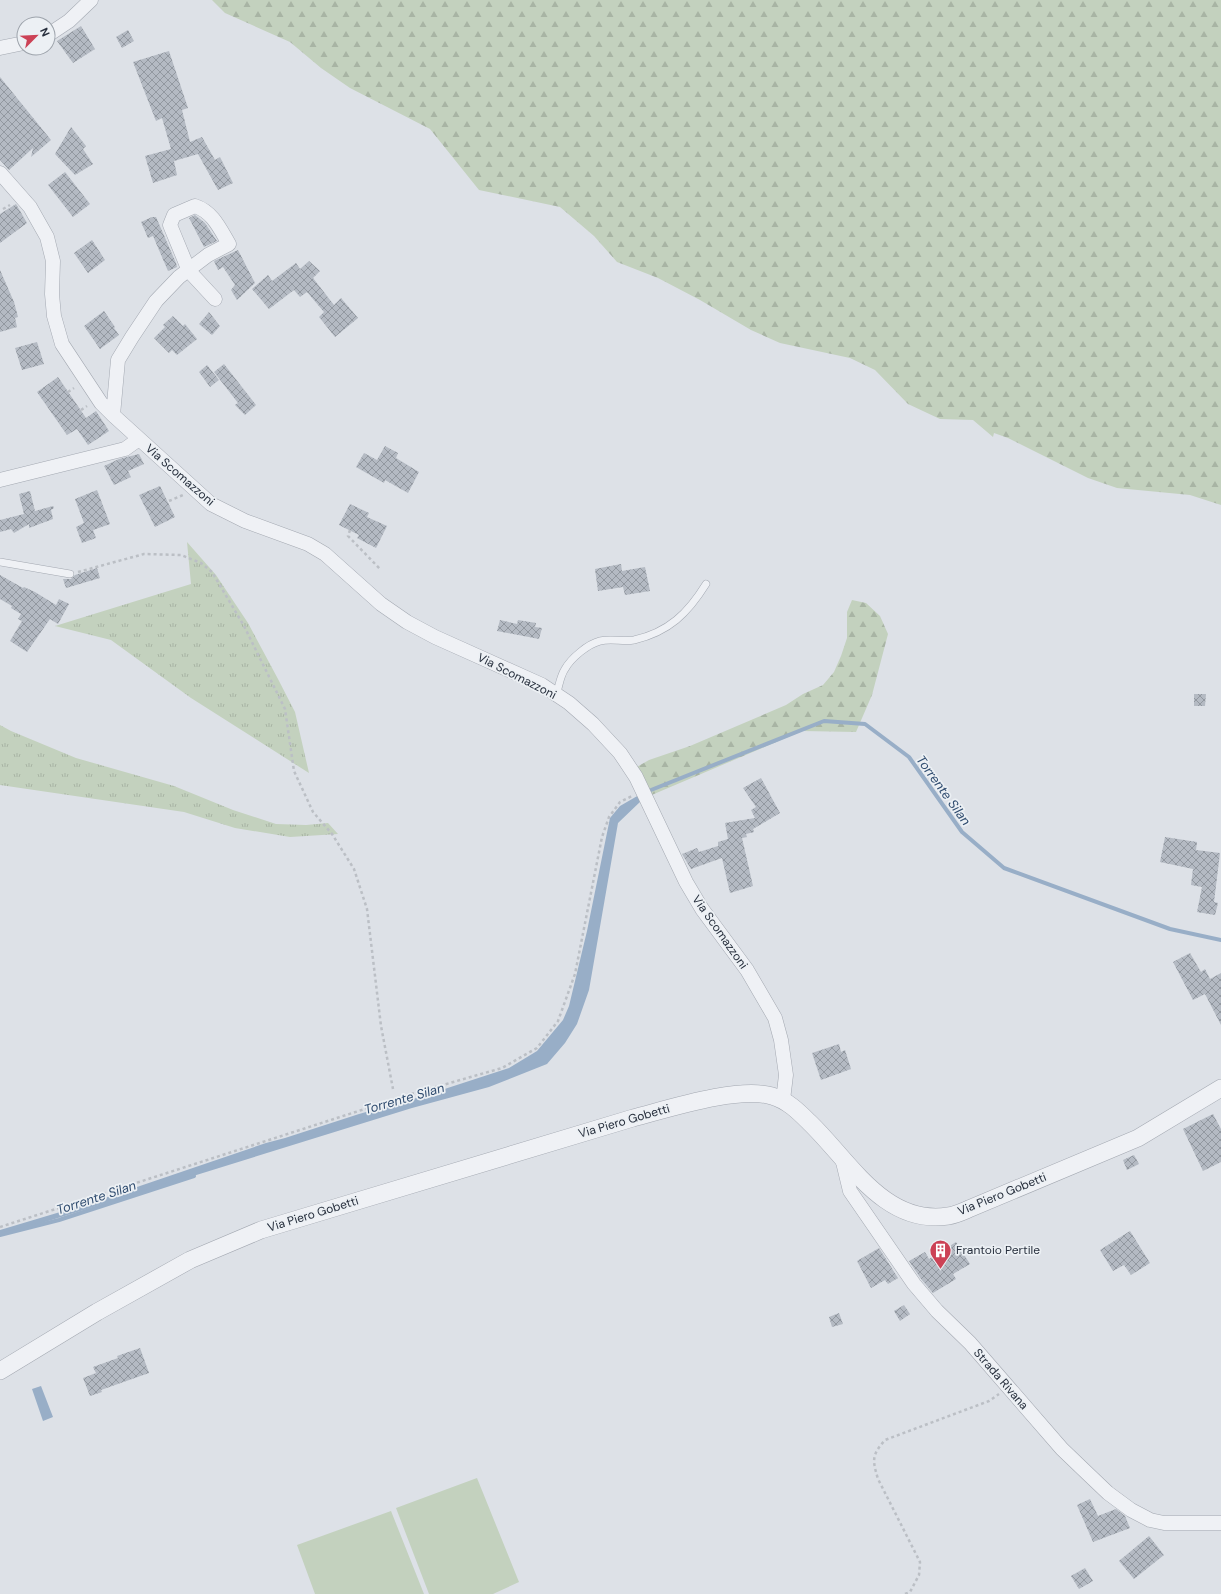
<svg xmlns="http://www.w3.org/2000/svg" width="1221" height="1594" font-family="'DM Sans',sans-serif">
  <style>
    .grass { fill: url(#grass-tufts) }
    .forest { fill: url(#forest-firs) }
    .pitch { fill: #c3d1be }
    .water { fill: #98aec7 }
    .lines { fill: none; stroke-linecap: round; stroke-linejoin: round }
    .stream { stroke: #98aec7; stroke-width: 4 }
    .building { fill: url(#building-cross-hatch) }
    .service-casing { stroke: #a3a8b1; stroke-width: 8 }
    .minor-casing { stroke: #a3a8b1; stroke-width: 15 }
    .tertiary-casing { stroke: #a3a8b1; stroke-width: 18 }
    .path { stroke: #bbbfc5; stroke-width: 2.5; stroke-dasharray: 3 3; stroke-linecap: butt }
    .service { stroke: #eff1f5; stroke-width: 7 }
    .minor { stroke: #eff1f5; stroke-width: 14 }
    .tertiary { stroke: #eff1f5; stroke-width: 17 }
    .labels { text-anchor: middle; stroke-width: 3.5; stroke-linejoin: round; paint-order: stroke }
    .street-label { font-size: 12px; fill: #272f3d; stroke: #ecf0f4 }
    .poi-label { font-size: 12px; fill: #272f3d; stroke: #ecf0f4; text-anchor: start }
    .water-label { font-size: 13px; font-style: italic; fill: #314d70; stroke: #ecf0f4 }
  </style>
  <defs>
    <pattern id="grass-tufts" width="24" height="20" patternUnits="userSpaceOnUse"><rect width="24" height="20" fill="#c3d1be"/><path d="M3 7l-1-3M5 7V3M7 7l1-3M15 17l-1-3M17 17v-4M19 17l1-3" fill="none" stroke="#a8b4a4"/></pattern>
    <pattern id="forest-firs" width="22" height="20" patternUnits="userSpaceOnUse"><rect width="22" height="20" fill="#c3d1be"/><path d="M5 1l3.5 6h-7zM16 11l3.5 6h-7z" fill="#a8b4a4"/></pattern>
    <pattern id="building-cross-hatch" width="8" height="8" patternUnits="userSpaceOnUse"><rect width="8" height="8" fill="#b4bac3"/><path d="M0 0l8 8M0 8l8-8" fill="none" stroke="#9298a0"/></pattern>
  </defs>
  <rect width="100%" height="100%" fill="#dde1e7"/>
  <path class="grass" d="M 187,542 L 216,575 L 248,623 L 278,679 L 295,712 L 309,773 L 191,698 L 111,640 L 55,626 L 191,584 Z
    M 0,725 L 11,731 L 76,758 L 174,786 L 233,810 L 276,824 L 306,825 L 328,823 L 338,834 L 290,837 L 235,828 L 184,812 L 0,785 Z"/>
  <path class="forest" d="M 212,0 L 1221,0 L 1221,505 L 1190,495 L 1117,488 L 1088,478 L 1008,438 L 994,433 L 993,437 L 973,420 L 940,419 L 908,404 L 875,370 L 850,358 L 780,343 L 751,330 L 700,300 L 658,278 L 617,262 L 594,236 L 560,207 L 479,190 L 430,129 L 350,88 L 321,68 L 290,42 L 225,13 Z
    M 852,600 L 866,603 L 880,616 L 888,634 L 872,695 L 856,732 L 802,731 L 647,797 L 635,768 L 649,760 L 690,746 L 786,705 L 803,694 L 823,685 L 834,672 L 841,656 L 847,638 L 847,612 Z"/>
  <path class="pitch" d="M 477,1478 L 519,1582 L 493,1594 L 429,1594 L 396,1508 Z
    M 391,1511 L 424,1594 L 315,1594 L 297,1545 Z"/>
  <path class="water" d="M 639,795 L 641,801 L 618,823 L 589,990 L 577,1024 L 565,1043 L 547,1064 L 489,1087 L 412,1108 L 0,1236 L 0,1230 L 87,1204 L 266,1143 L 285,1138 L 359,1114 L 420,1097 L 509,1068 L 537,1051 L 563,1020 L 569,1006 L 587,931 L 610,818 L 620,806 Z
    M 41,1386 L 53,1417 L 43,1421 L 32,1389 Z"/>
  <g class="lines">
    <path class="stream" d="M 651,790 L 824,721 L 865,724 L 909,757 L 962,832 L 1004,868 L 1170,929 L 1221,940
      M 0,1235 L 59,1220 L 194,1176"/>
  </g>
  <path class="building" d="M 81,26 L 95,49 L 73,63 L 57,41 Z
    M 128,30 L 134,41 L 122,48 L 116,37 Z
    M 169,51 L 188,108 L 182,110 L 190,142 L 202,137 L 215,160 L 220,157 L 233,183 L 218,190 L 198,154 L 174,161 L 177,175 L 153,183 L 145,156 L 171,149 L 162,118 L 156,121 L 133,62 Z
    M 0,77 L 51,140 L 31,157 L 33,148 L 9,170 L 0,160 Z
    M 71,127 L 86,146 L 83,149 L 93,164 L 75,175 L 55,154 Z
    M 65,172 L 90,204 L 73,217 L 48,185 Z
    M 16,204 L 27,223 L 0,243 L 0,214 Z
    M 195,215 L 205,223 L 217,241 L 204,247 L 189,218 Z
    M 152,217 L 156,217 L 176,263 L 177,267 L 168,271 L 153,236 L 148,238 L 141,222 Z
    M 92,240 L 105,260 L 88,273 L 74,253 Z
    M 238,250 L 255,283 L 237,300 L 231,290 L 235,285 L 223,267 L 218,270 L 214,261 Z
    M 309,261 L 320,271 L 313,278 L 334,305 L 341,298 L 358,318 L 335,337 L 319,317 L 324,312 L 307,292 L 300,297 L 294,290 L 269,309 L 252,289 L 268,275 L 272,281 L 296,263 L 300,269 Z
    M 0,270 L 14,302 L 18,317 L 15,318 L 17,327 L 0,332 Z
    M 104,311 L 115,327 L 114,328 L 119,335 L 100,349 L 84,326 Z
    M 209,312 L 220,326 L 212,335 L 199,324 Z
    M 173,316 L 183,326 L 185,324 L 197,339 L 177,355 L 172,350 L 169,353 L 154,338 L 165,327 L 163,325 Z
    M 37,342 L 44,364 L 22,370 L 15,348 Z
    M 224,364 L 256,405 L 245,415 L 235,405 L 238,403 L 214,372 Z
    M 207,365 L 219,380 L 210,387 L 199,372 Z
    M 58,377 L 86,418 L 96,411 L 109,431 L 88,445 L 77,429 L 67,435 L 37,392 Z
    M 385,446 L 398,453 L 396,458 L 419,472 L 408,493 L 385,480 L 384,483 L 356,467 L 364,453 L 377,460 Z
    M 139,454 L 144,464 L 128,471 L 131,477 L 114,485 L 104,466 L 119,459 Z
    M 160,486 L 175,517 L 155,527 L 139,495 Z
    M 97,490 L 110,524 L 93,530 L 96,538 L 82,543 L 76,527 L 84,523 L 75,499 Z
    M 30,491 L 35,511 L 53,506 L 54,508 L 51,510 L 53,519 L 29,528 L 29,524 L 14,533 L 11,529 L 0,532 L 0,520 L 24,514 L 19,494 Z
    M 350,504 L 369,513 L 367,517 L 387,526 L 376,548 L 357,538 L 359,535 L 339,525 Z
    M 621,564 L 622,571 L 645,567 L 650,591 L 625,595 L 623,587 L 598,591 L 595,569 Z
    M 97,568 L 100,578 L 66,588 L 63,579 L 71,579 L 75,575 Z
    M 0,575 L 23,588 L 24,587 L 35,592 L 56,605 L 59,599 L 69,604 L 58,624 L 50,619 L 27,652 L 10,641 L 22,621 L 18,619 L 21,614 L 11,608 L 12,606 L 0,599 Z
    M 500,620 L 517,624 L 518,620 L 536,623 L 535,627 L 542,628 L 539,639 L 497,631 Z
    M 1194,694 L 1206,694 L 1205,706 L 1194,706 Z
    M 761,778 L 780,813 L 753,829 L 754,832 L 746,834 L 747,837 L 742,838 L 753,886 L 730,893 L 722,858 L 691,869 L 682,854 L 697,848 L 699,852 L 718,846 L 718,842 L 728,839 L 725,823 L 755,818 L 751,810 L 756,807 L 743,788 Z
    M 1165,837 L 1197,842 L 1196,850 L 1220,853 L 1214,902 L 1218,903 L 1215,915 L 1197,912 L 1202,887 L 1191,885 L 1193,869 L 1160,862 Z
    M 1190,953 L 1201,972 L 1205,969 L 1210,979 L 1221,973 L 1221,1025 L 1205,994 L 1193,1000 L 1173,962 Z
    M 839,1044 L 841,1052 L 845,1050 L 851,1069 L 821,1080 L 812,1053 Z
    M 1213,1114 L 1221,1129 L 1221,1162 L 1203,1171 L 1183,1129 Z
    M 1134,1155 L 1139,1164 L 1127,1170 L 1123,1160 Z
    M 1130,1231 L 1150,1263 L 1131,1275 L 1124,1265 L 1113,1271 L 1100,1250 Z
    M 956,1242 L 970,1264 L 953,1274 L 956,1279 L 933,1293 L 921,1279 L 909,1261 L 925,1252 L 929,1259 Z
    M 879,1248 L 898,1278 L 888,1284 L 885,1280 L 871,1288 L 857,1261 Z
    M 904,1305 L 910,1314 L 900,1321 L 894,1311 Z
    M 839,1313 L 843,1324 L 832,1327 L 829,1317 Z
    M 140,1348 L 149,1373 L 101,1390 L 102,1392 L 90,1396 L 83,1378 L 96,1373 L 93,1367 L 118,1358 L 117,1356 Z
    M 1090,1499 L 1098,1516 L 1116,1509 L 1125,1516 L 1130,1528 L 1093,1542 L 1077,1505 Z
    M 1149,1536 L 1164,1555 L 1134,1579 L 1119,1561 Z
    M 1085,1568 L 1093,1581 L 1079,1589 L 1071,1576 Z"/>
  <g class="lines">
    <defs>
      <path id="service" d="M 0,562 L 70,574
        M 556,695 C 559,687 560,676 565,669 C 571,658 588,644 600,641 C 611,638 623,642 634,640 C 669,632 688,613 706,584"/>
      <path id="minor" d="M 48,35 L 69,21 L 91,0
        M 0,48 L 24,43
        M 0,173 L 30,207 L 47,237 L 53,261 L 52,294 L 54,316 L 62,344 L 101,403 L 113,415 L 211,504 L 245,521 L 308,544 L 325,554 L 381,604 L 407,622 L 435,637 L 542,685 L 569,703 L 593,724 L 620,753 L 636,777 L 686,882 L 702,909 L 747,970 L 775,1018 L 781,1040 L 786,1075 L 783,1100
        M 113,415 L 118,360 L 132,337 L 156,301 L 179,277 L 208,255 L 229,244 C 220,229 213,212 195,206 L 174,215 L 170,225 L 189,271 L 215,299
        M 0,480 L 125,449 L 139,439
        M 842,1158 L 850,1191 L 914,1284 L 937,1311 L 970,1343 L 1062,1449 L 1087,1473 L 1108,1493 L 1131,1510 L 1150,1520 L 1164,1523 L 1221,1523"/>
      <path id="tertiary" d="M 0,1371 L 97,1312 L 190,1260 L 261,1230 L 633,1118 C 668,1109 738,1086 772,1096 C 787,1100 799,1112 809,1122 C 849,1160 884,1226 948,1216 C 956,1215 964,1211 971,1208 L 1138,1138 L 1221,1088"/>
    </defs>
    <use href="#service" class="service-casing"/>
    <use href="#minor" class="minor-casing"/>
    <use href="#tertiary" class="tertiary-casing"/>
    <path class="path" d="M 3,209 L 10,205
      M 68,392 L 74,388
      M 81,410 L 87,406
      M 169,501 L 183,495
      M 350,530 L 348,536 L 381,570
      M 78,572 L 144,554 L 181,555 L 201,563 L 212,572 L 244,626 L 285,709 L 294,771 L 313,812 L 332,834 L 354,869 L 367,909 L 381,1026 L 393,1089
      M 0,1227 L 408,1095 L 502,1068 L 537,1048 L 558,1021 L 575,974 L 602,837 L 609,817 L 620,802 L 632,796
      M 905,1594 L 910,1592 L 919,1575 L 920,1562 L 878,1479 C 872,1459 872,1455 885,1440 L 989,1401 L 999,1394"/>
    <use href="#service" class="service"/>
    <use href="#minor" class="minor"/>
    <use href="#tertiary" class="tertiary"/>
  </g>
  <defs>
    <symbol id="building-pin" viewBox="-11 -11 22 30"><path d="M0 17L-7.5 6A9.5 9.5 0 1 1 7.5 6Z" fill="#cc4256" stroke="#ecf0f4"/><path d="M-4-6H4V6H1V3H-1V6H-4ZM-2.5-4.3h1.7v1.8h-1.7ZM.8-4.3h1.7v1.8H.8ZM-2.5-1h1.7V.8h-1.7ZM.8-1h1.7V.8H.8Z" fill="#fff"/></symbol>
  </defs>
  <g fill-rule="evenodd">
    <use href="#building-pin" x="928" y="1238" width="25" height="34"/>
  </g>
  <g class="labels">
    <g class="street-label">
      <text transform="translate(180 475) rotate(41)" y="4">Via Scomazzoni</text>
      <text transform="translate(517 676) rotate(27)" y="4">Via Scomazzoni</text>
      <text transform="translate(720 932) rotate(55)" y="4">Via Scomazzoni</text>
      <text transform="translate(624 1121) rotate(-16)" y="4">Via Piero Gobetti</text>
      <text transform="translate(1002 1194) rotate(-22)" y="4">Via Piero Gobetti</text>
      <text transform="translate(313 1214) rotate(-17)" y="4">Via Piero Gobetti</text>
      <text transform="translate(1001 1379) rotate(49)" y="4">Strada Rivana</text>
    </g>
    <g class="poi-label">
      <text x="956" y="1254">Frantoio Pertile</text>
    </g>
    <g class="water-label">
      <text transform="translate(944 790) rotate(54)" y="5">Torrente Silan</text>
      <text transform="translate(404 1098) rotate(-16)" y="5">Torrente Silan</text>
      <text transform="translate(96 1197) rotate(-18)" y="5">Torrente Silan</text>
    </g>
  </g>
  <g transform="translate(36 36) rotate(66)"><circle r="19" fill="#ecf0f4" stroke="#9da3ab"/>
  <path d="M0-3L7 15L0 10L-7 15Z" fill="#cc4256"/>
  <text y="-6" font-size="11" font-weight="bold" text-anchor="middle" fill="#272f3d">N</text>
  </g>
</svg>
